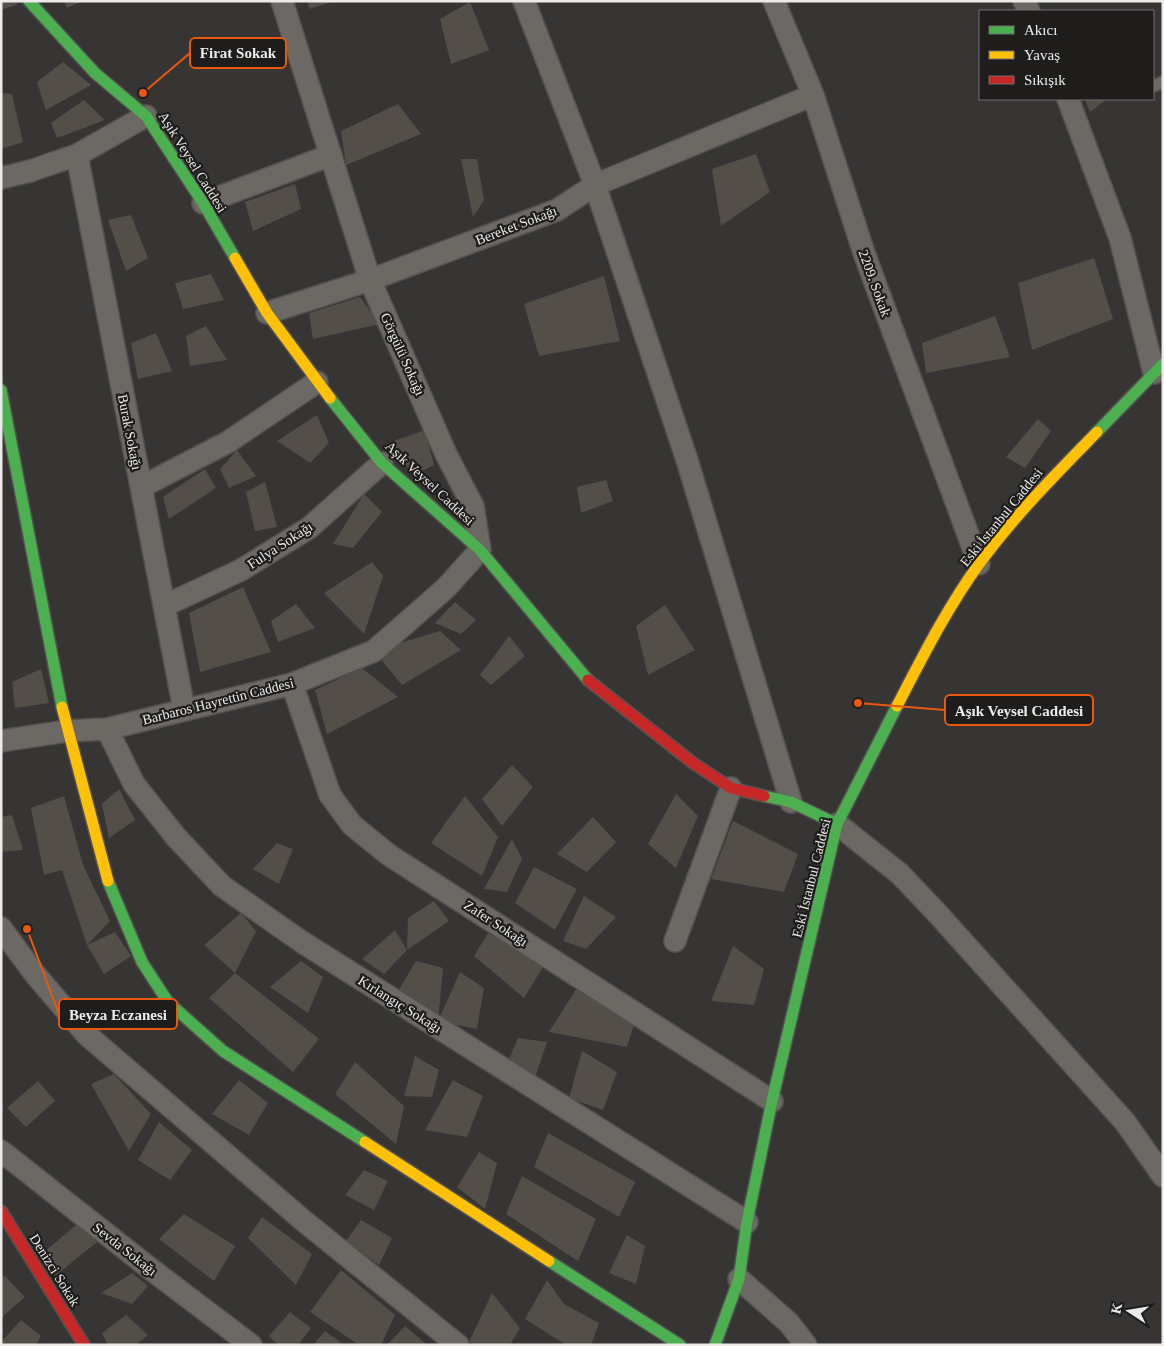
<svg xmlns="http://www.w3.org/2000/svg" width="1164" height="1346" font-family="Georgia,serif">
  <style>
    .building { fill: #534e47 }
    .lines { fill: none; stroke-linecap: round; stroke-linejoin: round }
    .lane-casing { stroke: #535251; stroke-width: 14 }
    .street-casing { stroke: #535251; stroke-width: 24 }
    .fast-casing { stroke: #535251; stroke-width: 14 }
    .slow-casing { stroke: #535251; stroke-width: 14 }
    .jam-casing { stroke: #535251; stroke-width: 14 }
    .lane { stroke: #6c6964; stroke-width: 11 }
    .street { stroke: #6c6964; stroke-width: 21 }
    .fast { stroke: #4caf50; stroke-width: 11 }
    .slow { stroke: #ffc107; stroke-width: 11 }
    .jam { stroke: #c62828; stroke-width: 11 }
    .labels { text-anchor: middle; stroke-width: 4.5; stroke-linejoin: round; paint-order: stroke }
    .street-label { font-size: 14px; fill: #ecebea; stroke: #1e1d1c }
    .leader { fill: none; stroke: #e8590c; stroke-width: 2 }
    .callout-dot { fill: #e8590c; stroke: #1e1d1c; stroke-width: 2 }
    .callout { fill: #1e1d1c; stroke: #e8590c; stroke-width: 2 }
    .callout-label { font-size: 15px; text-anchor: middle; font-weight: bold; fill: #ecebea }
  </style>
  <rect width="100%" height="100%" fill="#363534"/>
  <path class="building" d="M 1,1 L 15,1 L 18,4 L 1,10 Z
    M 64,1 L 83,1 L 67,8 Z
    M 308,1 L 332,1 L 332,2 L 309,9 Z
    M 470,2 L 489,50 L 451,64 L 440,19 Z
    M 63,62 L 91,85 L 46,110 L 37,82 Z
    M 1,93 L 12,94 L 23,142 L 1,149 Z
    M 1085,99 L 1107,99 L 1090,112 Z
    M 84,100 L 105,120 L 57,138 L 51,123 Z
    M 398,104 L 421,134 L 346,165 L 341,131 Z
    M 756,154 L 770,192 L 721,226 L 712,169 Z
    M 461,159 L 477,159 L 484,200 L 473,217 Z
    M 295,184 L 301,209 L 253,231 L 245,202 Z
    M 131,215 L 148,258 L 126,271 L 108,220 Z
    M 1094,258 L 1113,319 L 1032,350 L 1018,283 Z
    M 211,274 L 224,300 L 183,309 L 175,283 Z
    M 604,276 L 620,341 L 539,356 L 524,304 Z
    M 360,297 L 380,324 L 313,339 L 309,313 Z
    M 995,316 L 1010,357 L 926,373 L 922,343 Z
    M 206,326 L 227,360 L 190,366 L 186,336 Z
    M 156,333 L 172,371 L 138,379 L 131,343 Z
    M 317,415 L 329,443 L 310,463 L 277,441 Z
    M 1038,419 L 1051,431 L 1025,468 L 1006,457 Z
    M 425,430 L 434,465 L 413,475 L 391,442 Z
    M 237,450 L 256,476 L 229,488 L 220,469 Z
    M 205,469 L 216,488 L 169,519 L 163,497 Z
    M 606,480 L 613,501 L 581,513 L 577,487 Z
    M 265,482 L 277,527 L 255,531 L 246,492 Z
    M 364,494 L 382,512 L 353,548 L 333,544 Z
    M 372,562 L 383,576 L 364,634 L 324,593 Z
    M 243,587 L 271,652 L 200,672 L 189,613 Z
    M 455,602 L 476,620 L 461,634 L 435,623 Z
    M 296,604 L 315,628 L 278,642 L 271,621 Z
    M 665,605 L 695,650 L 648,675 L 636,626 Z
    M 440,631 L 461,650 L 402,685 L 374,651 Z
    M 509,636 L 525,656 L 491,685 L 480,675 Z
    M 362,668 L 398,697 L 327,734 L 315,690 Z
    M 41,669 L 49,703 L 15,708 L 12,682 Z
    M 512,765 L 533,787 L 502,826 L 482,799 Z
    M 119,789 L 135,820 L 109,838 L 102,804 Z
    M 676,794 L 698,816 L 676,868 L 648,844 Z
    M 64,796 L 83,865 L 110,921 L 87,945 L 115,932 L 131,956 L 104,974 L 87,945 L 62,870 L 44,875 L 31,808 Z
    M 465,796 L 498,837 L 482,876 L 431,843 Z
    M 12,815 L 23,850 L 1,852 L 1,817 Z
    M 593,817 L 616,842 L 587,872 L 557,854 Z
    M 733,821 L 798,854 L 784,892 L 711,879 Z
    M 512,839 L 522,859 L 507,892 L 484,889 Z
    M 277,843 L 293,849 L 279,884 L 253,869 Z
    M 534,867 L 577,889 L 555,930 L 515,903 Z
    M 584,896 L 616,917 L 586,949 L 563,941 Z
    M 434,901 L 449,921 L 407,950 L 384,974 L 362,959 L 395,930 L 407,950 L 408,918 Z
    M 241,913 L 256,931 L 235,973 L 204,945 Z
    M 488,933 L 545,964 L 524,998 L 474,956 Z
    M 733,946 L 764,969 L 754,1005 L 711,1001 Z
    M 301,961 L 323,977 L 308,1013 L 270,987 Z
    M 416,961 L 443,968 L 438,1021 L 398,991 Z
    M 460,972 L 484,988 L 477,1029 L 438,1021 Z
    M 235,973 L 319,1039 L 293,1072 L 209,998 Z
    M 578,986 L 636,1018 L 627,1047 L 549,1032 Z
    M 518,1038 L 547,1042 L 535,1078 L 509,1059 Z
    M 582,1051 L 617,1072 L 603,1110 L 569,1098 Z
    M 415,1056 L 439,1070 L 432,1097 L 404,1096 Z
    M 355,1062 L 404,1106 L 396,1144 L 335,1094 Z
    M 114,1074 L 151,1114 L 129,1151 L 91,1084 Z
    M 239,1080 L 268,1103 L 249,1135 L 212,1114 Z
    M 453,1080 L 483,1096 L 467,1137 L 425,1130 Z
    M 38,1081 L 55,1101 L 26,1127 L 7,1108 Z
    M 159,1122 L 192,1150 L 170,1180 L 138,1160 Z
    M 548,1133 L 635,1182 L 619,1217 L 534,1167 Z
    M 479,1152 L 497,1163 L 485,1209 L 457,1187 Z
    M 364,1170 L 388,1181 L 374,1210 L 345,1195 Z
    M 522,1176 L 596,1219 L 578,1261 L 506,1214 Z
    M 184,1214 L 235,1246 L 214,1281 L 159,1239 Z
    M 262,1217 L 312,1254 L 296,1285 L 248,1238 Z
    M 361,1220 L 392,1238 L 379,1265 L 346,1241 Z
    M 81,1221 L 97,1242 L 54,1277 L 38,1257 Z
    M 627,1235 L 645,1246 L 636,1284 L 609,1273 Z
    M 341,1270 L 395,1315 L 381,1345 L 359,1345 L 310,1312 Z
    M 132,1273 L 148,1286 L 132,1304 L 101,1293 Z
    M 5,1276 L 25,1297 L 1,1318 L 1,1278 Z
    M 547,1280 L 564,1304 L 599,1323 L 591,1345 L 566,1345 L 525,1319 Z
    M 492,1293 L 520,1328 L 510,1345 L 474,1345 L 469,1342 Z
    M 290,1312 L 311,1328 L 298,1345 L 278,1345 L 269,1336 Z
    M 126,1315 L 148,1335 L 136,1345 L 108,1345 L 102,1333 Z
    M 21,1320 L 41,1336 L 36,1345 L 1,1345 L 1,1342 Z
    M 405,1326 L 427,1345 L 387,1345 Z
    M 325,1331 L 344,1345 L 313,1345 Z"/>
  <g class="lines">
    <defs>
      <path id="lane" d="M 1153,86 L 1163,82"/>
      <path id="street" d="M 524,1 L 595,185 L 687,460 L 791,802
        M 774,1 L 813,95 L 864,253 L 979,564
        M 1024,1 L 1029,11
        M 1068,99 L 1120,238 L 1154,373
        M 77,155 L 184,709
        M 1,178 L 30,171 L 77,155 L 146,116
        M 203,203 L 331,155
        M 267,313 L 370,280 L 557,210 L 595,185 L 813,95
        M 141,487 L 228,442 L 317,382
        M 164,606 L 241,570 L 309,528 L 382,463
        M 292,684 L 330,795 L 352,825 L 389,855 L 772,1101
        M 107,729 L 134,784 L 176,837 L 222,886 L 302,942 L 747,1222
        M 1,741 L 67,731 L 107,729 L 292,684 L 374,651 L 446,588 L 480,550 L 473,506 L 446,454 L 370,280 L 282,1
        M 837,824 L 900,874 L 936,912 L 1125,1122 L 1163,1176
        M 1,928 L 34,973 L 87,1035 L 305,1222 L 458,1345
        M 675,941 L 731,788
        M 1,1151 L 152,1270 L 251,1345
        M 739,1279 L 789,1323 L 806,1345"/>
      <path id="fast" d="M 29,1 L 95,73 L 146,116 L 203,203 L 235,258
        M 1,390 L 62,707
        M 330,398 L 382,463 L 480,550 L 588,680
        M 1097,432 L 1163,364
        M 764,796 L 791,802 L 837,824
        M 108,881 L 142,962 L 168,1002 L 223,1051 L 365,1142
        M 549,1261 L 680,1345
        M 715,1345 L 739,1279 L 747,1222 L 772,1101 L 837,824 L 897,706"/>
      <path id="slow" d="M 235,258 L 267,313 L 330,398
        M 897,706 C 922,658 947,608 979,564 C 1014,516 1056,474 1097,432
        M 62,707 L 108,881
        M 365,1142 L 549,1261"/>
      <path id="jam" d="M 588,680 L 693,763 L 731,788 L 764,796
        M 1,1211 L 84,1345"/>
    </defs>
    <use href="#lane" class="lane-casing"/>
    <use href="#street" class="street-casing"/>
    <use href="#fast" class="fast-casing"/>
    <use href="#slow" class="slow-casing"/>
    <use href="#jam" class="jam-casing"/>
    <use href="#lane" class="lane"/>
    <use href="#street" class="street"/>
    <use href="#fast" class="fast"/>
    <use href="#slow" class="slow"/>
    <use href="#jam" class="jam"/>
  </g>
  <g class="labels">
    <g class="street-label">
      <text transform="translate(193 162) rotate(58)" y="5">Aşık Veysel Caddesi</text>
      <text transform="translate(516 225) rotate(-21)" y="5">Bereket Sokağı</text>
      <text transform="translate(875 283) rotate(70)" y="5">2209. Sokak</text>
      <text transform="translate(403 354) rotate(66)" y="5">Görgülü Sokağı</text>
      <text transform="translate(130 432) rotate(79)" y="5">Burak Sokağı</text>
      <text transform="translate(430 483) rotate(43)" y="5">Aşık Veysel Caddesi</text>
      <text transform="translate(1001 517) rotate(-51)" y="5">Eski İstanbul Caddesi</text>
      <text transform="translate(280 545) rotate(-33)" y="5">Fulya Sokağı</text>
      <text transform="translate(218 701) rotate(-14)" y="5">Barbaros Hayrettin Caddesi</text>
      <text transform="translate(811 878) rotate(-76)" y="5">Eski İstanbul Caddesi</text>
      <text transform="translate(496 923) rotate(33)" y="5">Zafer Sokağı</text>
      <text transform="translate(400 1004) rotate(32)" y="5">Kırlangıç Sokağı</text>
      <text transform="translate(125 1249) rotate(38)" y="5">Sevda Sokağı</text>
      <text transform="translate(55 1270) rotate(58)" y="5">Denizci Sokak</text>
    </g>
  </g>
  <path class="leader" d="M143 93L190 53M858 703L945 710M27 929L59 1014"/>
  <g class="callout-dot">
    <circle cx="143" cy="93" r="5"/>
    <circle cx="858" cy="703" r="5"/>
    <circle cx="27" cy="929" r="5"/>
  </g>
  <g class="callout">
    <rect x="190" y="38" width="96" height="30" rx="5"/>
    <rect x="945" y="695" width="148" height="30" rx="5"/>
    <rect x="59" y="999" width="118" height="30" rx="5"/>
  </g>
  <g class="callout-label">
    <text x="238" y="58">Firat Sokak</text>
    <text x="1019" y="716">Aşık Veysel Caddesi</text>
    <text x="118" y="1020">Beyza Eczanesi</text>
  </g>
  <rect width="1164" height="1346" fill="none" stroke="#ecebea" stroke-width="5"/>
  <rect x="979" y="10" width="175" height="90" fill="#1e1d1c" stroke="#706f6e"/>
  <rect x="989" y="26" width="25" height="8" fill="#4caf50" stroke="#706f6e"/>
  <text x="1024" y="35" font-size="15" fill="#ecebea">Akıcı</text>
  <rect x="989" y="51" width="25" height="8" fill="#ffc107" stroke="#706f6e"/>
  <text x="1024" y="60" font-size="15" fill="#ecebea">Yavaş</text>
  <rect x="989" y="76" width="25" height="8" fill="#c62828" stroke="#706f6e"/>
  <text x="1024" y="85" font-size="15" fill="#ecebea">Sıkışık</text>
  <g transform="translate(1129 1311) rotate(282)" stroke="#1e1d1c" stroke-width="4" paint-order="stroke">
  <path d="M0-4L9 19L0 12L-9 19Z" fill="#ecebea"/>
  <text y="-8" font-size="14" font-weight="bold" text-anchor="middle" fill="#ecebea">K</text>
  </g>
</svg>
